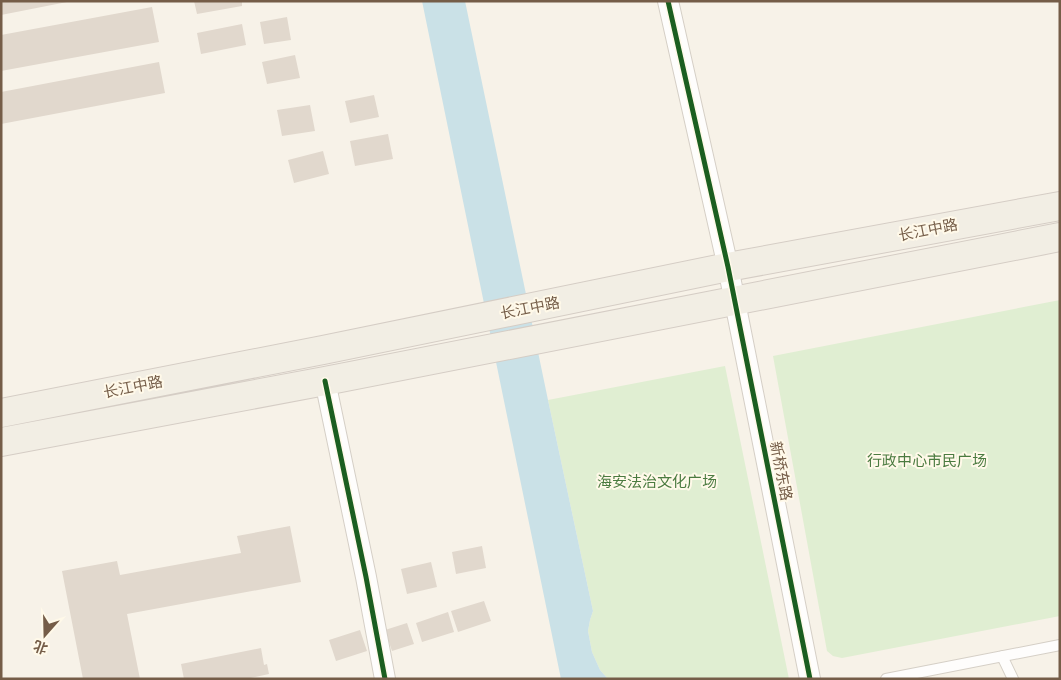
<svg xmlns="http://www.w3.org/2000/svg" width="1061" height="680" font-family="'PT Sans','Noto Sans SC',sans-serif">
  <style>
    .green { fill: #e0eed2 }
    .water { fill: #cae1e7 }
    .building { fill: #e1d8cd }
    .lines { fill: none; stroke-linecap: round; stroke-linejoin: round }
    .lane-casing { stroke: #d5cfc6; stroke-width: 12 }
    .street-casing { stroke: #d5cfc6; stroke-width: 22 }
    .primary-casing { stroke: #d5cdc5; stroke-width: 30 }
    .lane { stroke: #fefdfc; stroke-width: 10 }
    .street { stroke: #fefdfc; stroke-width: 20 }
    .primary { stroke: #f2eee4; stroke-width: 28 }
    .cycleway-casing { stroke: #fff9e9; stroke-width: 8 }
    .cycleway { stroke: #1b5e20; stroke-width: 5 }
    .labels { text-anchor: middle; stroke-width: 4; stroke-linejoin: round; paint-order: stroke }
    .street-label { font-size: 15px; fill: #755d48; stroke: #fff9e9 }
    .park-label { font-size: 15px; fill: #4b7b40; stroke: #fff9e9 }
  </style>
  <rect width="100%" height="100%" fill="#f7f2e8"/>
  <path class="green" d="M 1060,300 L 1060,616 L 842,658 L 833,656 L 827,651 L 773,356 Z
    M 725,366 L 789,679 L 608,679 L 600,670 L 592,652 L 588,631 L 590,620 L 593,611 L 548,400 Z"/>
  <path class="water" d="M 422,1 L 465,1 L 548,400 L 593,611 L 590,620 L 588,631 L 592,652 L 600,670 L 608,679 L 561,679 Z"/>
  <path class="building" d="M 1,1 L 67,1 L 67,2 L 1,15 Z
    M 194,1 L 242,1 L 242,6 L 197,14 Z
    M 152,7 L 159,42 L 1,71 L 1,35 Z
    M 287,17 L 291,40 L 264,44 L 260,22 Z
    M 242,24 L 246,45 L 201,54 L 197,33 Z
    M 295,55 L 300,78 L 267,84 L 262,62 Z
    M 159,62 L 165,93 L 1,124 L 1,92 Z
    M 374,95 L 379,117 L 350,123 L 345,101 Z
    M 310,105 L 315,131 L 282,136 L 277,110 Z
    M 388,134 L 393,159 L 355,166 L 350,141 Z
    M 323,151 L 329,174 L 294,183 L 288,160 Z
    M 290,526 L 301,582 L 127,614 L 140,679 L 83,679 L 62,571 L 117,561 L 120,575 L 241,553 L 237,536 Z
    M 482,546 L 486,568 L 456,574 L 452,552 Z
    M 431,562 L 437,587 L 407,594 L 401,569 Z
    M 484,601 L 491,621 L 458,632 L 451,611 Z
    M 448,612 L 454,632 L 422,642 L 416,623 Z
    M 407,623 L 414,644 L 392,651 L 385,630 Z
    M 360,630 L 367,651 L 336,661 L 329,640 Z
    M 261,648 L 264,665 L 267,664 L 269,674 L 246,679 L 184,679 L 181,664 Z"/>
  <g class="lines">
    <defs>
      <path id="lane" d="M 1002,656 L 1013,679
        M 886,679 L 1060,645"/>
      <path id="street" d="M 668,1 L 728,267 L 810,679
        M 325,381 L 366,577 L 385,679"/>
      <path id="primary" d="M 1,413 L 323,350 L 728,267 L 1060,206
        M 1,442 L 325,381 L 1060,237"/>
    </defs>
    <use href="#lane" class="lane-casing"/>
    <use href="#street" class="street-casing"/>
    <use href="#primary" class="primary-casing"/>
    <use href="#lane" class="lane"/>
    <use href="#street" class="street"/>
    <use href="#primary" class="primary"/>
    <defs>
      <path id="cycleway" d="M 668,1 L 728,267 L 810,679
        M 325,381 L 366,577 L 385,679"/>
    </defs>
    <use href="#cycleway" class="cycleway-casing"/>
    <use href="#cycleway" class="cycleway"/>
  </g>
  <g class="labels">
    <g class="street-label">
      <text transform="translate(928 230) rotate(-11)" y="5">长江中路</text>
      <text transform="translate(530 308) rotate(-11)" y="5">长江中路</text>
      <text transform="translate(133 387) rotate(-11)" y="5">长江中路</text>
      <text transform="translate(781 471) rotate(79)" y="5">新桥东路</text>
    </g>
    <g class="park-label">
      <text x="927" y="466">行政中心市民广场</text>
      <text x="657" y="487">海安法治文化广场</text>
    </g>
  </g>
  <rect width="1061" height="680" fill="none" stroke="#755d48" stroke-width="5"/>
  <g transform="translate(45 635) rotate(200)" stroke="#fff9e9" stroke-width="4" paint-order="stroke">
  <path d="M0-4L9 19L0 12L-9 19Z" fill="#755d48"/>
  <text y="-8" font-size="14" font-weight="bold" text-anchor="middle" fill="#755d48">北</text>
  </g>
</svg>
